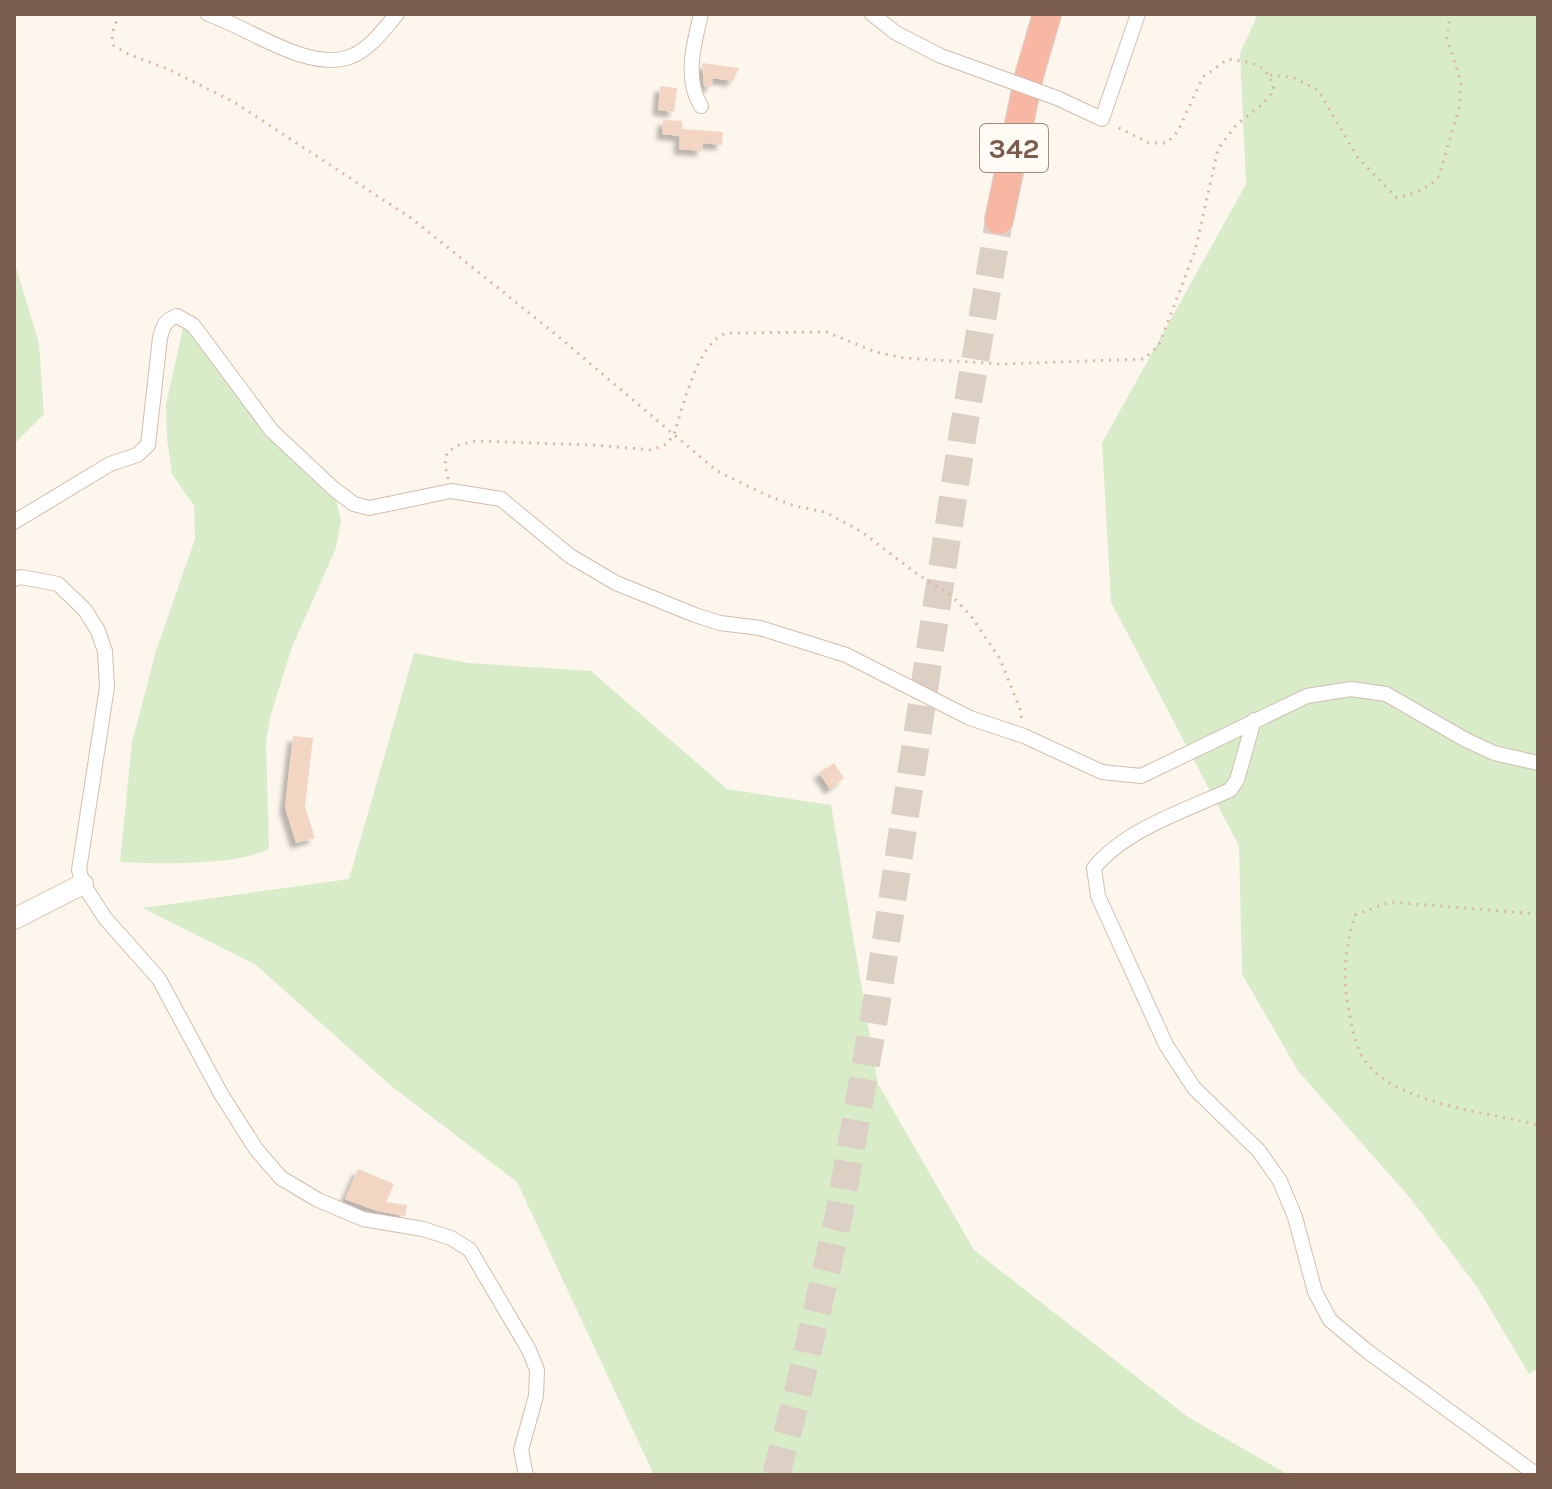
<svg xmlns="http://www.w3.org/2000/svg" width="1552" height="1489" font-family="Karla,sans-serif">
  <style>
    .green { fill: #d8ecc9 }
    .building { fill: #f3d5c3; filter: url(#shadow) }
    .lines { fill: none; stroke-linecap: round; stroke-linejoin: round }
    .highway-tunnel { stroke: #dcd0c4; stroke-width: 28; stroke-dasharray: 28 14; stroke-linecap: butt }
    .street-casing { stroke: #d1beb0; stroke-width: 16 }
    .secondary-casing { stroke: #d6c0b0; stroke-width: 22 }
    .highway-casing { stroke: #dad1cd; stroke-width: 30 }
    .path { stroke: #d9b8a5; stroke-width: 3; stroke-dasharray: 2 6; stroke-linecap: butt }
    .street { stroke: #fff; stroke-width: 14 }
    .secondary { stroke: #fff; stroke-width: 20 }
    .highway { stroke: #f7b7a3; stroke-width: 28 }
    .street-bridge-casing { stroke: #d1beb0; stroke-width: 16; stroke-linecap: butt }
    .street-bridge { stroke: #fff; stroke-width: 14 }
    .labels { text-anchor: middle; stroke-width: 6; stroke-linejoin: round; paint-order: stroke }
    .shield { fill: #fffaf3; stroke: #a28b7f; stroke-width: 2 }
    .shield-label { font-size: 28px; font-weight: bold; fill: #7a5c4d }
  </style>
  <defs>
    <filter id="shadow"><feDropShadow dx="-5.5" dy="5.5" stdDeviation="2" flood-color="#0004"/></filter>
  </defs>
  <rect width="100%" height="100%" fill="#fdf6ec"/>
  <path class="green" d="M 1258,14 L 1538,14 L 1538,1368 L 1529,1374 L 1477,1287 L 1411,1199 L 1298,1071 L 1242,974 L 1239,846 L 1111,602 L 1102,443 L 1246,184 L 1240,53 Z
    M 14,261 L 39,343 L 44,414 L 14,444 Z
    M 184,323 L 335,496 L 341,520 L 336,548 L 292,647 L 271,714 L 266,741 L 269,848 C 243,866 154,864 120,862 L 132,742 L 156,651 L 195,539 L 194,506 L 172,474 L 167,439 L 166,405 Z
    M 414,653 L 469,663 L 591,671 L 727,789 L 831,805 L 878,1084 L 974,1250 L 1188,1417 L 1289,1475 L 654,1475 L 517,1182 L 390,1085 L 256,965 L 143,908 L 349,879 Z"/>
  <path class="building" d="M 702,63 L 739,68 L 733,81 L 713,78 L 711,87 L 704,86 Z
    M 660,86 L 677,88 L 674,112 L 658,110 Z
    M 663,120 L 682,121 L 682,129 L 723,132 L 722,145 L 703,143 L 702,151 L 679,149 L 680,136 L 662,134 Z
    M 293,736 L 313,738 L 305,807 L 315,838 L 296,843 L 285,807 Z
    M 834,763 L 844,778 L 830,789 L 819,773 Z
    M 358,1169 L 394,1184 L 386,1202 L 407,1205 L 405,1216 L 377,1211 L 345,1199 Z"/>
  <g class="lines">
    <path class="highway-tunnel" d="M 776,1475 L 797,1397 L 839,1215 L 876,1007 L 963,432 L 999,220"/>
    <defs>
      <path id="street" d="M 208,14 C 248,27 310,74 352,56 C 370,49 385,28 397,14
        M 872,14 L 896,33 L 941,56
        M 1057,98 L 1102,119 L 1138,14
        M 701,106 C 684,79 694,43 701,14
        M 14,522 L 110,464 L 137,455 L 148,445 L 160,338 C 163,326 165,320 177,316 L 193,325 L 272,431 L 335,490 L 354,504 L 369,508 L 451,491 L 501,499 L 570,556 L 616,583 L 695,615 L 720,623 L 760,628 L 846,655 L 970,718 L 1024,736 L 1102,772 L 1141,776 L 1307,696 L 1351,689 L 1386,694 L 1466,740 L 1494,753 L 1538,763
        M 14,579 L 21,577 L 58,584 L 85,610 L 98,631 L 105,651 L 107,687 L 79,870 L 83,884 L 105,918 L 159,979 L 221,1094 L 256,1149 L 281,1178 L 318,1200 L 363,1219 L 423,1229 L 451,1238 L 470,1250 L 529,1350 L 537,1370 L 536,1396 L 521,1450 L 526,1475
        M 1254,720 L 1237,780 L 1230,790 C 1186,810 1124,830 1094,868 L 1098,896 L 1166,1045 L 1194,1088 L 1259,1151 L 1280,1181 L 1295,1217 L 1315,1292 L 1330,1320 L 1367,1351 L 1537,1475"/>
      <path id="secondary" d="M 14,919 L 83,884"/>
      <path id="highway" d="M 999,220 L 1029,76 L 1047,14"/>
    </defs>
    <use href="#street" class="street-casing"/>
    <use href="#secondary" class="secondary-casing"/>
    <use href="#highway" class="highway-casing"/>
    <path class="path" d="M 119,14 L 112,34 L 113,45 L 128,54 L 168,69 L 234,102 L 411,218 L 554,333 L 717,471 L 766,495 L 795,506 L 825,512 L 862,532 L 917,574 L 952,596 L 971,616 L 1000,659 L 1020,709 L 1022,720
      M 1270,75 L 1292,77 L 1318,90 L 1358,158 L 1397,198 C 1415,193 1428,189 1439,176 L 1459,108 L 1461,82 L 1447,38 L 1450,14
      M 448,479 L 445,464 L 447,452 L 459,445 L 475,441 L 593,445 L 652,450 L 667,444 L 674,434 C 684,404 697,344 726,333 L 826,332 L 876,352 L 904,358 L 1003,364 L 1144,359 L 1159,345 L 1195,251 L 1218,149 L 1237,124 L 1263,104 L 1274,90 C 1267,62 1253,63 1228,59 L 1203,77 L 1178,131 L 1167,143 L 1149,143 L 1115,126
      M 1538,914 L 1390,902 L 1355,915 C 1345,949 1342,977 1349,1011 C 1353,1031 1356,1053 1371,1068 C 1405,1105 1491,1113 1538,1125"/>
    <use href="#street" class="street"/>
    <use href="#secondary" class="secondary"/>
    <use href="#highway" class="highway"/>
    <defs>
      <path id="street-bridge" d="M 941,56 L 1057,98"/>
    </defs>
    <use href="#street-bridge" class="street-bridge-casing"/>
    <use href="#street-bridge" class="street-bridge"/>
  </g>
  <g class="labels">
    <rect class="shield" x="980" y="124" width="68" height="48" rx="6"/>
    <g class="shield-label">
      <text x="1014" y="158">342</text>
    </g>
  </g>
  <rect width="1552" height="1489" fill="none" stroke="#7a5c4d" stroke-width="32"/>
</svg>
